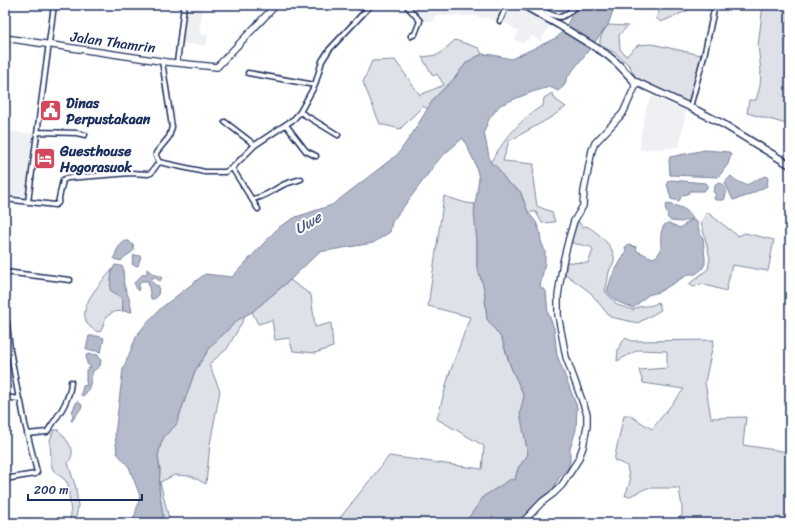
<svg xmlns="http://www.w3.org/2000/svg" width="795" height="528" font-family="Sriracha,sans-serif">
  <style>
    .built { fill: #eff0f4 }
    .green { fill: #dee1e7; stroke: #7c88a2 }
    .water { fill: #b5bbca; stroke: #77839f }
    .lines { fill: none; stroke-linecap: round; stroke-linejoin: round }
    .minor-casing { stroke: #1b2f5e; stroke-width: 7 }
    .tertiary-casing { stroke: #1b2f5e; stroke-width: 8 }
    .secondary-casing { stroke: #1b2f5e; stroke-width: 9 }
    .minor { stroke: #fff; stroke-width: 4 }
    .tertiary { stroke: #fff; stroke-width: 5.5 }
    .secondary { stroke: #fff; stroke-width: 6 }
    .labels { text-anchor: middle; stroke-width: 4; stroke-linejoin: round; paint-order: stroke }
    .street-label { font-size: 14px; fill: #1b2f5e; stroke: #fff }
    .poi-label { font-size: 14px; font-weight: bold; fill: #1b2f5e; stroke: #fff; text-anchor: start }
    .water-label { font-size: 15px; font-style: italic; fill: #49597e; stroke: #fff }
  </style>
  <rect width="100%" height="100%" fill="#fff"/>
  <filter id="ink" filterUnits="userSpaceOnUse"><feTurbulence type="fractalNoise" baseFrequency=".025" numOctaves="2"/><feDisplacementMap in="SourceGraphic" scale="8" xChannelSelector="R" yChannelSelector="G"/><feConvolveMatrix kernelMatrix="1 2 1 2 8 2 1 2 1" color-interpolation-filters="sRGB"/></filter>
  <g filter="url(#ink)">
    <path class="built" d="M 188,5 L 203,5 L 199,34 L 208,35 L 206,46 L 182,43 Z
      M 218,5 L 267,5 L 262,11 Z
      M 408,5 L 576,5 L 567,17 L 549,27 L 540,41 L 532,36 L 523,43 L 515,40 L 518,31 L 504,22 L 470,15 L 470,16 L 435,16 L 432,22 L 421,20 Z
      M 652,96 L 686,111 L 679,147 L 640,150 L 641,134 L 647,105 Z
      M 5,131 L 35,134 L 26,200 L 5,197 Z"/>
    <path class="green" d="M 668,5 L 717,5 L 715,10 L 691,9 L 661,22 L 656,18 L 660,10 Z
      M 763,5 L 790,5 L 790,125 L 747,113 L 749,100 L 756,100 L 760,86 L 761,71 L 758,46 Z
      M 608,25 L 628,26 L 619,35 L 620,49 L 626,56 L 638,45 L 652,44 L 701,55 L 689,105 L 637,80 L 629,65 L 615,53 L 600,45 C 599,37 603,32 608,25 Z
      M 455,40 L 479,48 L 482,54 L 467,62 L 453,80 L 434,98 L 428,109 L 423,106 L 400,129 L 380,124 L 363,82 L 372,61 L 395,60 L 420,95 L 444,85 L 437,74 L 433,76 L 422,57 L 438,55 Z
      M 552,93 L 555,99 L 566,107 L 550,118 L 509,141 L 503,161 L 534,164 L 533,179 L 537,206 L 552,212 L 555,222 L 542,223 L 536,212 L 528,212 L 520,191 L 508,183 L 490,163 C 501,144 523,115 543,106 L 544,98 Z
      M 444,196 L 466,203 L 475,204 L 477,243 L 477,267 L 484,288 L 487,319 L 502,339 L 510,365 L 524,396 L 521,413 L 528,455 L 518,468 L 515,480 L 484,496 L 470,516 L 462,523 L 336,523 L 389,456 L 482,469 L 484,446 L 437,419 L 449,375 L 470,317 L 428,306 Z
      M 707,212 L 738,236 L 745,233 L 774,240 L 768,271 L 732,265 L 726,291 L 702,284 L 693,287 L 689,284 L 708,269 L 710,258 L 701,222 Z
      M 578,220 L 582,227 L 586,226 C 596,230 617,249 614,261 C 613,265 610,268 609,272 C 608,278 607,285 605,291 L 617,305 L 633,310 C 641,303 650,309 658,302 L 661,310 L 638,323 L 610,317 L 590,292 L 565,274 L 567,262 L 588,263 L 593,250 L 591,247 L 572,243 L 572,238 Z
      M 112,270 L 111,290 L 122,298 L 123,311 L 113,312 L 106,317 L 101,331 L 98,332 C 95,330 92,329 90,327 C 73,309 101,283 112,270 Z
      M 290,280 L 311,295 L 315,327 L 331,323 L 333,347 L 315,353 L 293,351 L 289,338 L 275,340 L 272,320 L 258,324 L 252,312 Z
      M 245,317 L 227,349 L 209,364 L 220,391 L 210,444 L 206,484 L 191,476 L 175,475 L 160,482 L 170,523 L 160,523 L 163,516 L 159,489 L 160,470 L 158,456 L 161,443 L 164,437 L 176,425 L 195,371 L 211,346 L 239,319 Z
      M 625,338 L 632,341 L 714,340 L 705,382 L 711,418 L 746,417 L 743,445 L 788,452 L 787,411 L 790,389 L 790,523 L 674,523 L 682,515 L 682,507 L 679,488 L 647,488 L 630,496 L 625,496 L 630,482 L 627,466 L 614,460 L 624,415 L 629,415 L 652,429 L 684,389 L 643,383 L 639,370 L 667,368 L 667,351 L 638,350 L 617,361 L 618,349 Z
      M 54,430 L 58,430 C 63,434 70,444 72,450 C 73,455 70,460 68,463 L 76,488 L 78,506 L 76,518 L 77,523 L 69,523 L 71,514 L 68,484 L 65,480 L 53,470 L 51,463 L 50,440 Z"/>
    <path class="water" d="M 578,5 L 615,5 L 608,25 L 567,78 L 564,86 L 558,91 L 550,87 L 532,92 L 500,105 L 489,119 L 484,132 L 490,162 L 497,167 L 508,183 L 520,191 L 528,212 L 536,222 L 540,232 L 541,241 L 545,251 L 545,262 L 540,287 L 546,291 L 548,313 L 554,328 L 557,355 L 577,407 L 576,430 L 570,449 L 570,461 L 568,468 L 559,478 L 552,491 L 541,498 L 518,523 L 462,523 L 470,516 L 484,496 L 511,479 L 515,480 L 518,468 L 528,455 L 520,413 L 524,396 L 510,365 L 502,339 L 487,319 L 484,288 L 477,267 L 477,243 L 474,212 L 479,178 L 475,163 L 463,138 L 440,158 L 392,222 L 390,232 L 373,243 L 319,252 L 290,280 L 252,312 L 239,319 L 211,346 L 195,371 L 176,425 L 164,437 L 161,443 L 158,456 L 160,470 L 159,489 L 163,516 L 160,523 L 133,523 L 140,496 L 129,467 L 117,453 L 115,434 L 123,369 L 137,335 L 145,325 L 161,308 L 205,274 L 232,277 L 279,227 L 296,217 L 332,205 L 398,154 L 414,131 L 434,98 L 453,80 L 467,62 L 482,54 L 493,55 L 511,59 L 558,37 L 569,21 L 571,16 Z
      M 705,150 L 729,152 L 731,155 L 728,164 L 720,175 L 718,177 L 670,175 L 669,160 L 670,157 Z
      M 731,176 C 750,192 748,181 766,176 L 768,178 L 767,186 L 744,197 L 733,200 L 725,183 L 725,182 Z
      M 671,180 L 706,183 L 707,185 L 707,188 L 703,191 L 690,191 L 688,194 L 682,195 L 679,201 L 671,199 L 667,184 L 668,181 Z
      M 719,183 C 727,186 728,192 724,200 L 715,200 L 714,198 L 716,194 L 713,192 L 716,184 Z
      M 667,204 C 678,206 688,208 693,219 L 681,222 L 671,221 L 667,217 L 668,215 L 665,209 Z
      M 693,220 L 697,222 L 699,231 L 703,238 L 705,258 L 705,264 L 702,269 L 696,274 L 689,274 L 659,292 L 648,295 L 633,308 C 619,302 617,304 607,291 L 612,276 L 626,252 L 625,247 L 630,245 L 636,247 L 637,251 L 653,258 L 657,256 L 661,250 C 661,241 659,232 665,224 L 669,223 L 680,228 L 688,222 Z
      M 126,241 L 129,241 L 133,245 L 134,250 C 130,255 125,255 121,261 L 114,259 C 116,251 118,245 126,241 Z
      M 134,255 L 141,256 L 138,266 L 133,265 L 132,262 Z
      M 115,265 L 121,266 L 123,267 L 124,285 L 129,298 L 132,312 L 123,311 L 122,298 L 110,290 L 112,270 Z
      M 147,269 L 153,274 L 162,277 L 160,281 L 154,277 L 151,280 L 155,285 L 159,286 L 158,296 L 154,299 L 151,299 L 148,281 L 141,281 L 139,284 L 139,288 L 138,291 L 134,283 L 142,275 L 147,273 Z
      M 89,336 L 97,336 L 104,338 L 101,352 L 86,349 Z
      M 91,354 L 98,355 L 101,361 L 100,366 L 93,371 C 90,380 91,390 83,396 L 81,395 L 83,386 L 87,385 L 86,382 L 86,370 L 91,367 L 87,364 L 86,355 Z
      M 77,401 L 82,405 L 82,407 L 72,421 L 71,421 L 73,416 L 72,412 Z"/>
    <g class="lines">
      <defs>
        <path id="minor" d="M 406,5 L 420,21 L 415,34 L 411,36
          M 532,8 C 554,11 557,28 576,5
          M 500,21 L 507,5
          M 177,63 L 184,5
          M 248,73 L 315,85
          M 690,107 L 704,56 L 715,5
          M 300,112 L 338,135
          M 225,122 L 255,145
          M 286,125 L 306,151 L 316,156
          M 38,132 L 77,133 L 85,135
          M 159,162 L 205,172 L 225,172 L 232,168 L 255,145 L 294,119 L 300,112 L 315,85 L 322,61 L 329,50 L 371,5
          M 159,162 L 156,156 L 156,153 L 169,137 L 172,127 L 162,61
          M 232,168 L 258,209
          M 5,199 L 55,205 L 58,203 L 63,180 L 68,178 L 131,173 L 148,174 L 151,173 L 159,162
          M 252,199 C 264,198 274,189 285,184 C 290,182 296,181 301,179
          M 28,202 L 54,5
          M 5,272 L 70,280
          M 5,306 L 10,350 L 19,399 L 21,402 L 25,424 L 37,472 L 35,474 L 5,479
          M 5,397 L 19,399
          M 27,434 L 47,432 C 57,417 70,401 71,382"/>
        <path id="tertiary" d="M 5,38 L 167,62 L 217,67 L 276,5
          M 522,523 L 542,502 L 554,493 L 562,485 L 578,460 L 583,447 L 587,426 L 587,414 L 566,357 L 558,315 L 558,296 L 563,262 L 569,238 L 574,221 L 583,206 L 584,191 L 592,150 L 595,143 L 623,113 L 633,91 L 635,87 L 634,81"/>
        <path id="secondary" d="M 523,5 L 559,25 L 606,54 L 617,63 L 634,81 L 690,107 L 723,124 L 790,165"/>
      </defs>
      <use href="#minor" class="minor-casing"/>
      <use href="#tertiary" class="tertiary-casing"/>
      <use href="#secondary" class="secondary-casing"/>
      <use href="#minor" class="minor"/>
      <use href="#tertiary" class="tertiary"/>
      <use href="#secondary" class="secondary"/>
    </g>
  </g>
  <defs>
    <symbol id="civic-square" viewBox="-11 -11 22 22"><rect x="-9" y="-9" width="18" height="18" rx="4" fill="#d1495b" stroke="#fff"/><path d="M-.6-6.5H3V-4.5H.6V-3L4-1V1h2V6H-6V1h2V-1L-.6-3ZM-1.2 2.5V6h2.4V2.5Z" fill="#fff"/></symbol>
    <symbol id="hotel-square" viewBox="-11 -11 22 22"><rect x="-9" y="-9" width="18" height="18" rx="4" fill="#d1495b" stroke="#fff"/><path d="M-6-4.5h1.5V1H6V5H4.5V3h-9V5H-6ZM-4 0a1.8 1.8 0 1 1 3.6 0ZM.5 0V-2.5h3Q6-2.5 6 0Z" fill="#fff"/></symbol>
  </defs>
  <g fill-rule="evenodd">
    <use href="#civic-square" x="38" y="98" width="25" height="25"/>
    <use href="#hotel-square" x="32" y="146" width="25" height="25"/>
  </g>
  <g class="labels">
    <g class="street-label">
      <text transform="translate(113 42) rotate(8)" y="5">Jalan Thamrin</text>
    </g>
    <g class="poi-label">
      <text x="66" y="108">Dinas<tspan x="66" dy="16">Perpustakaan</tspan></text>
      <text x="60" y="156">Guesthouse<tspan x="60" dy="16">Hogorasuok</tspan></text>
    </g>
    <g class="water-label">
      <text transform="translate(308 223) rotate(-31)" y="5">Uwe</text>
    </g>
  </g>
  <rect width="795" height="528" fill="none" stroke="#fff" stroke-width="20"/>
  <rect x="10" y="10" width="775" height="508" fill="none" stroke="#1b2f5e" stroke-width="1.5" filter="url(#ink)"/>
  <path d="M28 494v6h114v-6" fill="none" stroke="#1b2f5e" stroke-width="2"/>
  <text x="34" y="494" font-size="12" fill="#1b2f5e" stroke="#ffffff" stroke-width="3" paint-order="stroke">200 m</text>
</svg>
